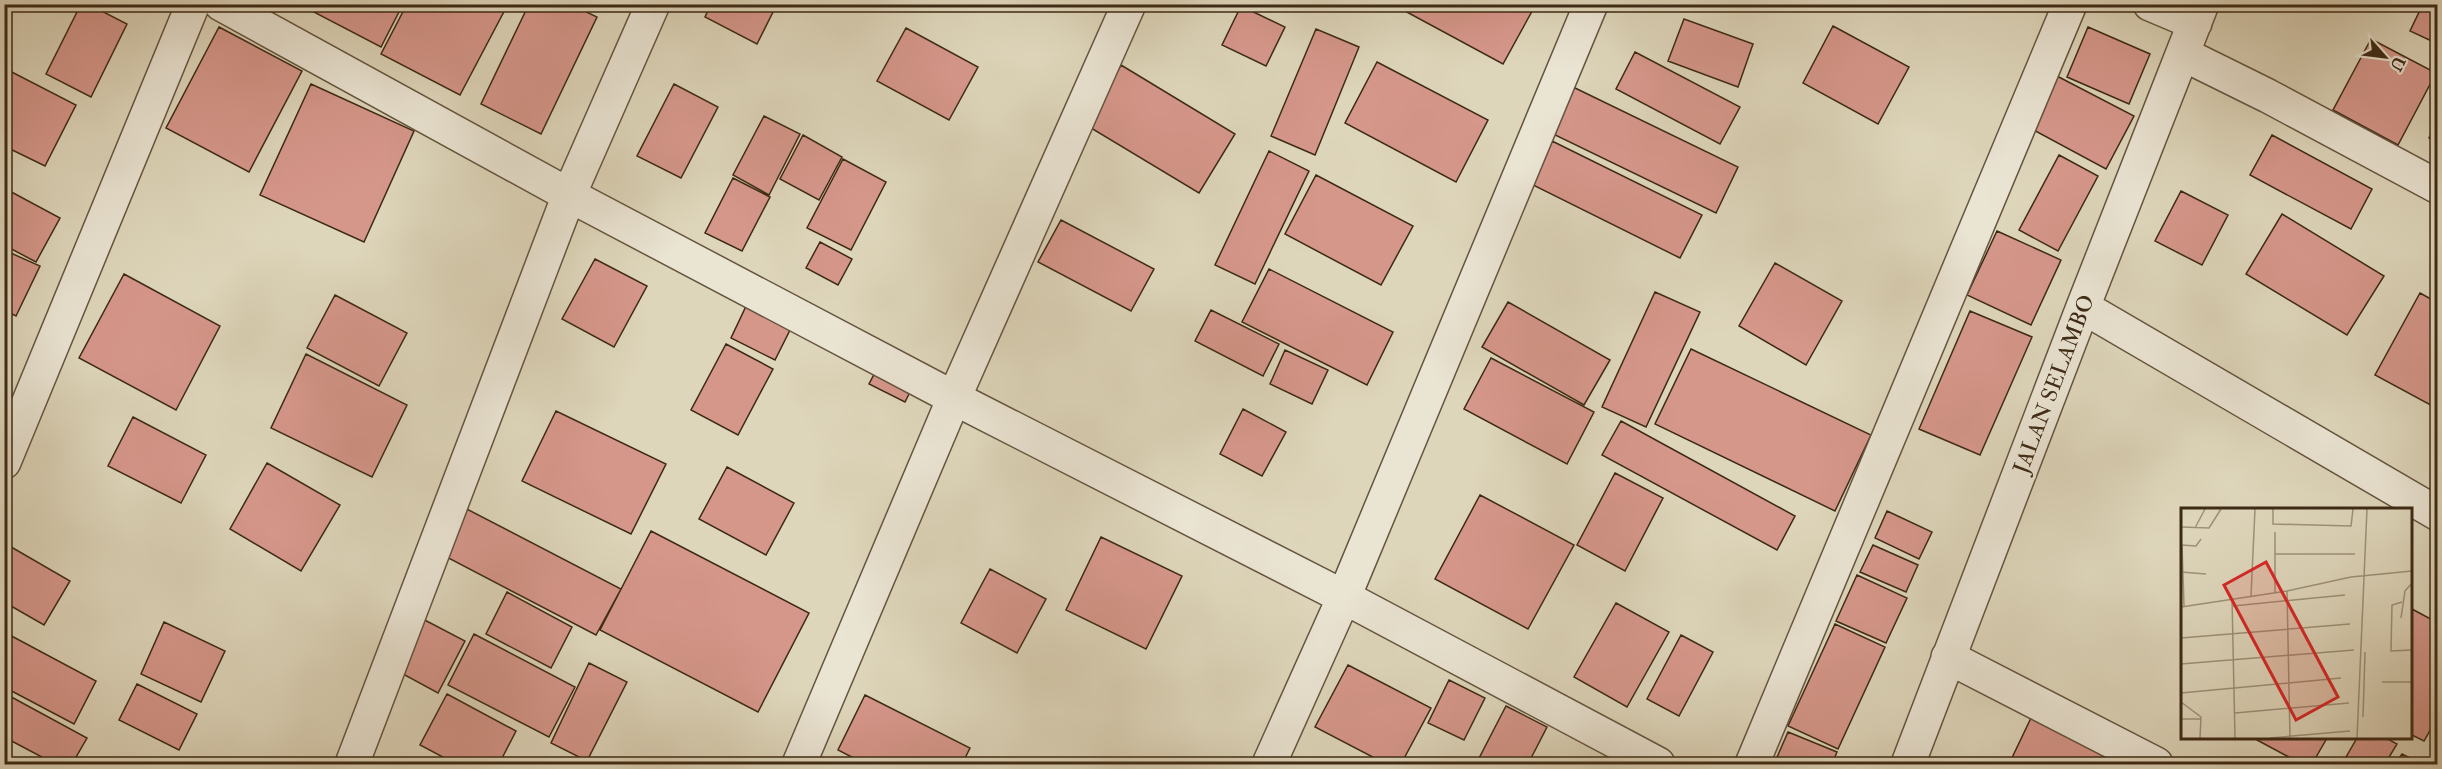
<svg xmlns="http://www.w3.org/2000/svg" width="2442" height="769" font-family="'IM FELL Double Pica',serif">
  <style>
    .building { fill: #d6978b; stroke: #3d2a16; stroke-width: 1.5 }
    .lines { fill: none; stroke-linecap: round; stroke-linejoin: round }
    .minor-casing { stroke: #65553f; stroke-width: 36 }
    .minor { stroke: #eae4d3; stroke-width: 33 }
    .labels { text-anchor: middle; stroke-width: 6; stroke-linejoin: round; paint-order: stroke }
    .street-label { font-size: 22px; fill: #3d2a16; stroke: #eae4d3 }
    .inset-road { fill: none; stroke: #9e9179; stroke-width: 1.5 }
    .view { fill: #d62828; fill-opacity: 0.15; stroke: #d62828; stroke-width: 3 }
    .inset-edge { fill: none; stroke: #3d2a16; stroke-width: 3 }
  </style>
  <rect width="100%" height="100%" fill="#ded6bb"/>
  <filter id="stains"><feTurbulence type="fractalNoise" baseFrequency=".00333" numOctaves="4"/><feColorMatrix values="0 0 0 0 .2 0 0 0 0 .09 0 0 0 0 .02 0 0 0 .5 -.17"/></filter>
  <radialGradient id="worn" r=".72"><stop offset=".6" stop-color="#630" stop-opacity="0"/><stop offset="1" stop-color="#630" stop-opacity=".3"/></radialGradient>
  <path class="building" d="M 81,4 L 88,4 L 127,24 L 91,97 L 46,74 Z
    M 310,4 L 403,4 L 381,47 L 308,9 Z
    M 407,4 L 508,4 L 460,95 L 381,54 Z
    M 529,4 L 570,4 L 597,17 L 541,134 L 481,104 Z
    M 711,4 L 777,4 L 757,44 L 705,17 Z
    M 1392,4 L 1536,4 L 1503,64 Z
    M 2423,4 L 2438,4 L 2438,44 L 2410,31 Z
    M 1241,6 L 1285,27 L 1266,66 L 1222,45 Z
    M 1684,19 L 1753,44 L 1738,87 L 1668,61 Z
    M 1833,26 L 1909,67 L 1878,124 L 1803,83 Z
    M 219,27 L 302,71 L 249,172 L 166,128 Z
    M 2088,27 L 2150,54 L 2129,104 L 2067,77 Z
    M 906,28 L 978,67 L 949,120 L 877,81 Z
    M 1316,29 L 1359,47 L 1315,155 L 1271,136 Z
    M 2371,39 L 2436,73 L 2398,145 L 2333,110 Z
    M 1635,52 L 1740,107 L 1720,144 L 1616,89 Z
    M 1377,62 L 1488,120 L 1456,182 L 1345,123 Z
    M 1121,65 L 1235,134 L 1199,193 L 1086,125 Z
    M 4,68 L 76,105 L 45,166 L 4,146 Z
    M 2055,75 L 2134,116 L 2106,169 L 2028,127 Z
    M 311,84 L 414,131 L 364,242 L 260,195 Z
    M 674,84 L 718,107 L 681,178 L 637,156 Z
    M 1573,87 L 1738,167 L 1716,213 L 1551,133 Z
    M 764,116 L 800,134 L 769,195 L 733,175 Z
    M 2438,120 L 2438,142 L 2429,138 Z
    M 803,135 L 842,157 L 819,200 L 780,179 Z
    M 2272,135 L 2372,189 L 2351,229 L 2250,175 Z
    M 1552,141 L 1702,215 L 1680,258 L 1531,184 Z
    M 1269,151 L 1309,171 L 1255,284 L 1215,265 Z
    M 2059,155 L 2098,176 L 2058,251 L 2019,230 Z
    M 843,159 L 886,182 L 851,250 L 807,228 Z
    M 1316,175 L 1413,226 L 1381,285 L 1285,234 Z
    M 733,178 L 770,197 L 742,251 L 705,233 Z
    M 4,188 L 60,218 L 36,262 L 4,245 Z
    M 2181,191 L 2228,215 L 2202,265 L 2155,241 Z
    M 2282,214 L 2384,276 L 2347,335 L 2246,274 Z
    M 1061,220 L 1154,269 L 1131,311 L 1038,262 Z
    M 1997,231 L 2061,260 L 2031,325 L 1967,295 Z
    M 820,242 L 852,259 L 838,285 L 806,268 Z
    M 4,250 L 40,266 L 16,316 L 4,310 Z
    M 595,259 L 647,286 L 614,347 L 562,319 Z
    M 1775,263 L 1842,301 L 1806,365 L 1739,326 Z
    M 1269,269 L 1393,332 L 1367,385 L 1242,322 Z
    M 124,274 L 220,326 L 176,410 L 79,358 Z
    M 1655,292 L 1700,312 L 1646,427 L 1602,407 Z
    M 2420,293 L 2438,303 L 2438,409 L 2375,375 Z
    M 335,295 L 407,333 L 379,386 L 307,348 Z
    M 748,302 L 793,324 L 775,360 L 731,338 Z
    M 1508,302 L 1610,360 L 1584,405 L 1482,347 Z
    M 1211,310 L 1279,344 L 1263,376 L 1195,341 Z
    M 1970,311 L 2032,337 L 1980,455 L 1919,429 Z
    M 726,344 L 773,369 L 738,435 L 691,410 Z
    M 1691,349 L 1871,435 L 1835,511 L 1655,424 Z
    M 1285,350 L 1328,370 L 1312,404 L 1270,384 Z
    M 306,354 L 407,405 L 372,477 L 271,428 Z
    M 1491,358 L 1594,412 L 1567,464 L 1464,409 Z
    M 880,363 L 915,382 L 905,402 L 869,384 Z
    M 1243,409 L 1286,432 L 1262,476 L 1220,454 Z
    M 556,411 L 666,464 L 631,534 L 522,481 Z
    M 133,417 L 206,455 L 181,503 L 108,466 Z
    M 1621,421 L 1795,516 L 1777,550 L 1602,455 Z
    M 267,463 L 340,505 L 301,571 L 230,529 Z
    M 727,467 L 794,503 L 766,555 L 699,519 Z
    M 1615,473 L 1663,498 L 1625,571 L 1577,545 Z
    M 1480,495 L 1574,545 L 1528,629 L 1435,579 Z
    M 459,505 L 621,589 L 596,635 L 435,551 Z
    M 1887,511 L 1932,532 L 1919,559 L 1875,538 Z
    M 651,531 L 809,613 L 758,712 L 600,630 Z
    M 1101,537 L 1182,576 L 1146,649 L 1066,610 Z
    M 6,544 L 70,581 L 44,625 L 4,602 Z
    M 1873,545 L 1918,565 L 1906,592 L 1860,572 Z
    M 990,569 L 1046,599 L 1017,653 L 961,623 Z
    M 1857,575 L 1907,598 L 1886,643 L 1836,621 Z
    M 507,592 L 572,627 L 551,668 L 486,634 Z
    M 1616,603 L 1669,632 L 1627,707 L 1574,677 Z
    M 2412,609 L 2438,623 L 2438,717 L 2424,741 L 2410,734 Z
    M 417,616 L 465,641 L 438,693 L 390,667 Z
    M 164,622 L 225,651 L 201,702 L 141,674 Z
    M 1835,624 L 1885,647 L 1838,749 L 1788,726 Z
    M 4,632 L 96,681 L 74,724 L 4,687 Z
    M 474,634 L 575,687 L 549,737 L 448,685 Z
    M 1681,635 L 1713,652 L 1679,716 L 1647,699 Z
    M 589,663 L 627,682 L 587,761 L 551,743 Z
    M 1348,665 L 1431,708 L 1401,764 L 1386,764 L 1315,727 Z
    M 1449,680 L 1485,698 L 1464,740 L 1428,723 Z
    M 137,684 L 197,714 L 179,750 L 119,720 Z
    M 4,693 L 87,738 L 72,764 L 55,764 L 4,737 Z
    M 447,694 L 516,731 L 499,764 L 456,764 L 420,745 Z
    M 865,695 L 970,748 L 962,764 L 865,764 L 838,750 Z
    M 1506,706 L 1547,727 L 1528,764 L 1476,764 Z
    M 2031,718 L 2109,754 L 2104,764 L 2009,764 Z
    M 1788,732 L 1837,752 L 1832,764 L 1774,764 Z
    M 2259,738 L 2327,738 L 2312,764 L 2302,764 L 2257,740 Z
    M 2357,738 L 2386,738 L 2397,744 L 2385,764 L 2342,764 Z
    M 2402,754 L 2422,764 L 2395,764 Z"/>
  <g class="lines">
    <defs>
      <path id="minor" d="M 221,4 L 569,195 L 954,398 L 1344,597 L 1658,764
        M 2150,4 L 2195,23
        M 2183,54 L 2268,96 L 2438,187
        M 2083,307 L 2438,514
        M 4,462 L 193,4
        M 1948,657 L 2156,764
        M 352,764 L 569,195 L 653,4
        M 799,764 L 954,398 L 1129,4
        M 1269,764 L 1344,597 L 1591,4
        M 1752,764 L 2070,4
        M 1908,764 L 2083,307 L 2202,4"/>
    </defs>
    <use href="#minor" class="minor-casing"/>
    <use href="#minor" class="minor"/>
  </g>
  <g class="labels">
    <g class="street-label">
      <text transform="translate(2053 384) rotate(-69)" y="8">JALAN SELAMBO</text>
    </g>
  </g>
  <g transform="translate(2181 508)">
    <rect width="231" height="231" fill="#ded6bb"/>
    <path class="inset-road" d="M 92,1 L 92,16 L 170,18 L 172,1M 0,19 L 28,20 L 40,1M 14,20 L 24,1M 0,37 L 15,38 L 20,31M 1,37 L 3,98M 94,46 L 174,46M 0,64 L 25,66M 106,83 L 109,230M 94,85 L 94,24M 70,88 L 74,1M 51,90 L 54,230M 221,94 L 211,97 L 210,143 L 231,142M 52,98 L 164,87M 0,99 L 106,83 L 170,69 L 231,63M 220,110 L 224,83 L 231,75M 0,130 L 169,116M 0,156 L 173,142M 201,174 L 231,174M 0,185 L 160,170M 0,194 L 20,209 L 19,230M 54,205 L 168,195M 182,209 L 184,144M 0,211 L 20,211M 89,230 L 169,223M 176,230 L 186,1"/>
    <path class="view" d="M 85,54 L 157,189 L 115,212 L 43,77 Z"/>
    <rect width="231" height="231" class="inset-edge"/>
  </g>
  <rect width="2442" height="769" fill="none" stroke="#ded6bb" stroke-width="24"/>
  <rect x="6" y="6" width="2430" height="757" fill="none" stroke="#3d2a16" stroke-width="3"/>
  <rect x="12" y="12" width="2418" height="745" fill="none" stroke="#3d2a16" stroke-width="1.5"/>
  <g transform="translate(2385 57) rotate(118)" stroke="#eae4d3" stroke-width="4.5" paint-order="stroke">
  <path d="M0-4.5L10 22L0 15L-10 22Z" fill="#3d2a16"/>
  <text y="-9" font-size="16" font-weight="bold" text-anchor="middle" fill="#3d2a16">U</text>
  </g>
  <rect width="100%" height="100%" filter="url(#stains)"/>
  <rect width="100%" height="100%" fill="url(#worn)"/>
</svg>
